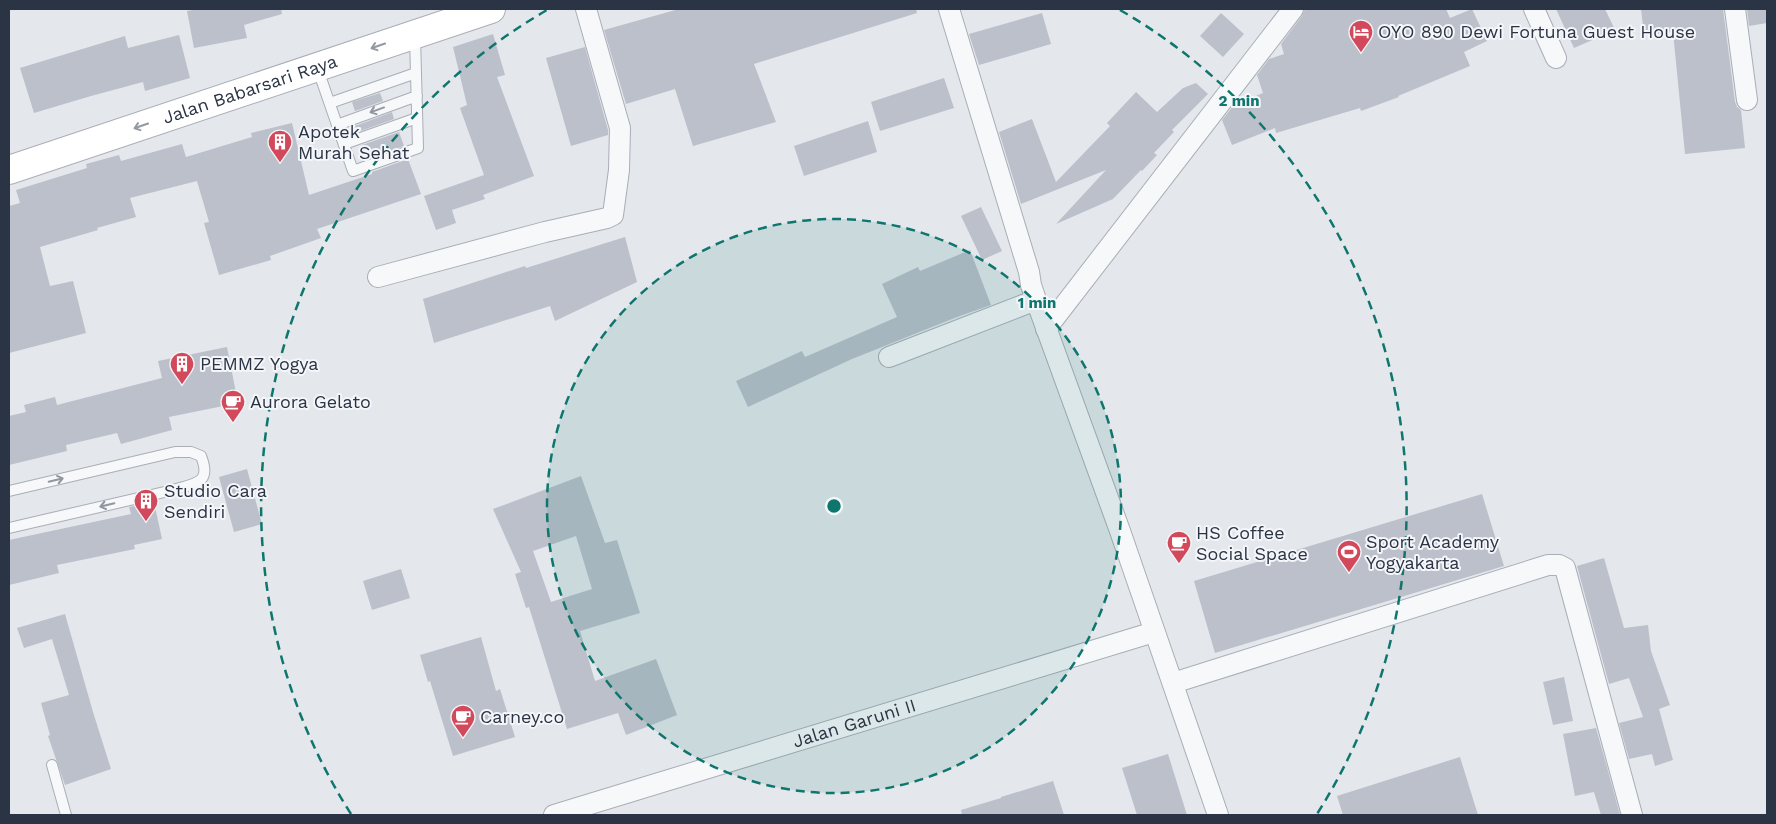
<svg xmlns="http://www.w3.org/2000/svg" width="1776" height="824" font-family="'Work Sans',sans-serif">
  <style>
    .building { fill: #bbc0ca; fill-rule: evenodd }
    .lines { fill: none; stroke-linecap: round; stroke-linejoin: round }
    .lane-casing { stroke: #a9aeb7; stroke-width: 12 }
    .street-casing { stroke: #a9aeb7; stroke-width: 22 }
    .secondary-casing { stroke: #a9aeb7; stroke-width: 30 }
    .lane { stroke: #f7f8fa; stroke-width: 10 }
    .street { stroke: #f7f8fa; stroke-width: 20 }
    .secondary { stroke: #fff; stroke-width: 28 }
    .oneway { stroke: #959aa2 }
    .oneway2 { stroke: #9196a0 }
    .ring { fill: none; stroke: #0f766e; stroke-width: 2.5; stroke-dasharray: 9 6 }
    .labels { text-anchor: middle; stroke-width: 4; stroke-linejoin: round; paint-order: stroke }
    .poi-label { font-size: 18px; fill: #2b3445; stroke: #f4f6f9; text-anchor: start }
    .street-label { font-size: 18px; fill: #2b3445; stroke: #f4f6f9 }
    .centre { fill: #0f766e; stroke: #f4f6f9; stroke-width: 2.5 }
    .ring-label { font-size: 15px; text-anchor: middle; font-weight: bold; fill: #0f766e; stroke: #f4f6f9; stroke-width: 4; stroke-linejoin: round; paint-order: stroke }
  </style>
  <rect width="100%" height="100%" fill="#e4e7ec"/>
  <path class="building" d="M 199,9 L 281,9 L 282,14 L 244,25 L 247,38 L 194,48 L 187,11 Z
    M 679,9 L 916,9 L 917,13 L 754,64 L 776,122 L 693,146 L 675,89 L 626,104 L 604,30 Z
    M 1305,9 L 1446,9 L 1450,18 L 1472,9 L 1487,41 L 1464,52 L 1470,66 L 1398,96 L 1399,97 L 1361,111 L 1360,108 L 1276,133 L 1275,128 L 1232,145 L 1222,120 L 1234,105 L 1263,93 L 1257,75 L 1269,59 L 1284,54 L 1281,44 L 1302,16 Z
    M 1556,9 L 1605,9 L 1615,30 L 1574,48 Z
    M 1641,9 L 1723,9 L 1735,102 L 1737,107 L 1741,110 L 1745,148 L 1685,154 L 1673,32 L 1644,35 Z
    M 1747,9 L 1767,9 L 1767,23 L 1749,26 Z
    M 1042,13 L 1051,44 L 979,65 L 969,34 Z
    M 1221,13 L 1244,34 L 1223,57 L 1200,36 Z
    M 493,34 L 505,75 L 497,77 L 534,176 L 483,195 L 485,199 L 452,210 L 456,223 L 436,230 L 424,196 L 484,175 L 460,108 L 467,105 L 453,47 Z
    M 179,35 L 190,78 L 145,91 L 143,82 L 91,96 L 34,113 L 20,68 L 125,36 L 128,48 Z
    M 585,47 L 608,130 L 608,135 L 571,146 L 546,58 Z
    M 944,78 L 954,108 L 880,131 L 871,102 Z
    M 1196,83 L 1208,94 L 1172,130 L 1174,132 L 1154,153 L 1157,155 L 1142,171 L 1141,170 L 1113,199 L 1056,224 L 1106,170 L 1021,204 L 999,132 L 1032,119 L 1056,182 L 1110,126 L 1107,123 L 1136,92 L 1157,112 L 1183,88 Z
    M 380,93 L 383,101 L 355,111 L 352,102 Z
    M 392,112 L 394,119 L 358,132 L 355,126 Z
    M 868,121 L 877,152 L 804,176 L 794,146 Z
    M 292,123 L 309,195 L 372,174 L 372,172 L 408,159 L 421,194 L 317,229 L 321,238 L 270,256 L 271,260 L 219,275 L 204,223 L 209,222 L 197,181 L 130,198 L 136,217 L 97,228 L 98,230 L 40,247 L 50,286 L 73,281 L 86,333 L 9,353 L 9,206 L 20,203 L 16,190 L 87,168 L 86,164 L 119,155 L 121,161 L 182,144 L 186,157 L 252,137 L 251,133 Z
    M 399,132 L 404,146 L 367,159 L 362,145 Z
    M 981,207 L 1002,251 L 982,260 L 961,216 Z
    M 625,237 L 637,282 L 555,321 L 550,306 L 434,343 L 423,299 L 525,266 L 526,268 Z
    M 970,250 L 991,305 L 957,317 L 852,359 L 748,407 L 736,381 L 802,351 L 805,357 L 897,317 L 882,284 L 918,267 L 920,271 Z
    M 227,347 L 238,403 L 169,417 L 172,430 L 121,444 L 117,433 L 66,445 L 67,451 L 9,465 L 9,416 L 26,412 L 24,405 L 55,397 L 57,405 L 162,378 L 158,361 Z
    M 247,469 L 262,524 L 234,532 L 219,477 Z
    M 581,476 L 605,543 L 617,540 L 640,613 L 580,631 L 595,681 L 656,659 L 677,715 L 626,735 L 618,713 L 567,729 L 529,607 L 526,608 L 515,574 L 521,572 L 493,509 ZM 576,536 L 592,589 L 551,602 L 533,551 Z
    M 1482,494 L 1504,566 L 1215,653 L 1194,581 Z
    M 154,502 L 162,539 L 134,545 L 135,549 L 57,565 L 59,573 L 9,585 L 9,540 L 131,514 L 129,507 Z
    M 1604,558 L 1624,628 L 1648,625 L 1651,651 L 1670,705 L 1659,709 L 1673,760 L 1655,766 L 1652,754 L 1629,759 L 1619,723 L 1643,717 L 1629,678 L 1609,684 L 1577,566 Z
    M 401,569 L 410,598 L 372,610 L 363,581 Z
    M 65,614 L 93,712 L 111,769 L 65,785 L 48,736 L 50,735 L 41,703 L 69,695 L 52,639 L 24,648 L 17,628 Z
    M 481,637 L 496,691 L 500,689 L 515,737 L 453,756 L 430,681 L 428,682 L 420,655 Z
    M 1564,677 L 1573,721 L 1553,725 L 1543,682 Z
    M 1596,728 L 1607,767 L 1620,815 L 1601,815 L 1594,792 L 1575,796 L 1563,734 Z
    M 1168,754 L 1187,815 L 1137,815 L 1122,768 Z
    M 1460,757 L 1478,815 L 1343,815 L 1337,796 Z
    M 1053,781 L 1064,815 L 962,815 L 961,810 L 1001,798 L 1001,797 Z"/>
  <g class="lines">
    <defs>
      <path id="lane" d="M 317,67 L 353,171 L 418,148 L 415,37
        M 330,103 L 416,73
        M 337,125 L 417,96
        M 344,144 L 417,118
        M 9,491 L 175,452 L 191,452 L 201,456 C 212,484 195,483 173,490 L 9,528
        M 52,765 L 66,815"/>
      <g id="street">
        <path d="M 949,9 L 1029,272 L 1031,285 L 1036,300 L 1120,531 L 1218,815"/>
        <path d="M 1534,9 L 1556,58"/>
        <path d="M 1735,9 L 1747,100"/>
        <path d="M 378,277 L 545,232 L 607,218 L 613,215 L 619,170 L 620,128 L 586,9"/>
        <path d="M 1046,329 L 1293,9"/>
        <path d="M 889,357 L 1036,300"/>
        <path d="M 1173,683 L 1548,565 L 1559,565 L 1565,568 L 1632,815"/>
        <path id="s1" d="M 554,815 L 1154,632"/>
      </g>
      <g id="secondary">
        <path id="s2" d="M 9,170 L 491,9"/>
      </g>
    </defs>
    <use href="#lane" class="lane-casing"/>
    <use href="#street" class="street-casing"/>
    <use href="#secondary" class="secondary-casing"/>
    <use href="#lane" class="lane"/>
    <use href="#street" class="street"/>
    <use href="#secondary" class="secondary"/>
  </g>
  <defs><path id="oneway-shaft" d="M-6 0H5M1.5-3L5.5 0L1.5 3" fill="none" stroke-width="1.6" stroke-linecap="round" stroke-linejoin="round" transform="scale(1.25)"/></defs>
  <g class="oneway">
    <use href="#oneway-shaft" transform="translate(378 46) rotate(161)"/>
    <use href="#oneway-shaft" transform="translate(141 126) rotate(161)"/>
  </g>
  <g class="oneway2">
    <use href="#oneway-shaft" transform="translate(377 110) rotate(160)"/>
    <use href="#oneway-shaft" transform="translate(56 480) rotate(-13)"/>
    <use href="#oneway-shaft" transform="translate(107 505) rotate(167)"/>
  </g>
  <circle cx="834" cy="506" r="287" fill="#0f766e" fill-opacity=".12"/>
  <g class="ring">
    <circle cx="834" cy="506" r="287"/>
    <path d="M351 814A573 573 0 0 1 547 10M1120 10A573 573 0 0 1 1317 814"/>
  </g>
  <defs>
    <symbol id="hotel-pin" viewBox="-11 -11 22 30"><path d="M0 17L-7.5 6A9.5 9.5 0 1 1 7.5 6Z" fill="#d1495b" stroke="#f4f6f9"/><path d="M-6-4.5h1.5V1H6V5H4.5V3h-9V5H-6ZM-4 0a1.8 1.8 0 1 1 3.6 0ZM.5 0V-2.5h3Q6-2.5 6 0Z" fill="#fff"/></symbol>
    <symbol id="building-pin" viewBox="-11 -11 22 30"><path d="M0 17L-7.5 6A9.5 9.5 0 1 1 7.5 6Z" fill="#d1495b" stroke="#f4f6f9"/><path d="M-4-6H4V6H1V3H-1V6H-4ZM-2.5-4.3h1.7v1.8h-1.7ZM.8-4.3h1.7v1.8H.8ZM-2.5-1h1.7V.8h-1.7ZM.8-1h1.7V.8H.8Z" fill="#fff"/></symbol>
    <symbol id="cafe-pin" viewBox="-11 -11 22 30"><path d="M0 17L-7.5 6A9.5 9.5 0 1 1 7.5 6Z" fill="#d1495b" stroke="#f4f6f9"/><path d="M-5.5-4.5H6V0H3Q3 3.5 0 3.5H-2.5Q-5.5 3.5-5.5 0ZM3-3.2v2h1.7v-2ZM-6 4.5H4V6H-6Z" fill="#fff"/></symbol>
    <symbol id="stadium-pin" viewBox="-11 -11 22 30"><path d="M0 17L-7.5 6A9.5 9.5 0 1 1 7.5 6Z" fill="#d1495b" stroke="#f4f6f9"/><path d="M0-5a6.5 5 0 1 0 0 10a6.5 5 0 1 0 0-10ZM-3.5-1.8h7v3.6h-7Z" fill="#fff"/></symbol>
  </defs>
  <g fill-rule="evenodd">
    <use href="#hotel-pin" x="1347" y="18" width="28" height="38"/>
    <use href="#building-pin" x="266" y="128" width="28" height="38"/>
    <use href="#building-pin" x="168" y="350" width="28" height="38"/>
    <use href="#cafe-pin" x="219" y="388" width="28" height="38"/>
    <use href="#building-pin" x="132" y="487" width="28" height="38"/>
    <use href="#cafe-pin" x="1165" y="529" width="28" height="38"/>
    <use href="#stadium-pin" x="1335" y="538" width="28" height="38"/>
    <use href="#cafe-pin" x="449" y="703" width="28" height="38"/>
  </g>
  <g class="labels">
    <g class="poi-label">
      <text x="1378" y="38">OYO 890 Dewi Fortuna Guest House</text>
      <text x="298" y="138">Apotek<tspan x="298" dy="21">Murah Sehat</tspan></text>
      <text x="200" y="370">PEMMZ Yogya</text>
      <text x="250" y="408">Aurora Gelato</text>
      <text x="164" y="497">Studio Cara<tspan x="164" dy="21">Sendiri</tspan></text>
      <text x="1196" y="539">HS Coffee<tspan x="1196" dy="21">Social Space</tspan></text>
      <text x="1366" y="548">Sport Academy<tspan x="1366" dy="21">Yogyakarta</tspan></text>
      <text x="480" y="723">Carney.co</text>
    </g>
    <g class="street-label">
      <text dy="6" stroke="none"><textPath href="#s2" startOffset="254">Jalan Babarsari Raya</textPath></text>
      <text dy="6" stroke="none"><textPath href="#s1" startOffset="314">Jalan Garuni II</textPath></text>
    </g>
  </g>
  <circle cx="834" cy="506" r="8" class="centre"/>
  <g class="ring-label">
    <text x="1239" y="106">2 min</text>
    <text x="1037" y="308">1 min</text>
  </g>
  <rect width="1776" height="824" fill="none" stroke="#2b3445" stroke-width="20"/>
</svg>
